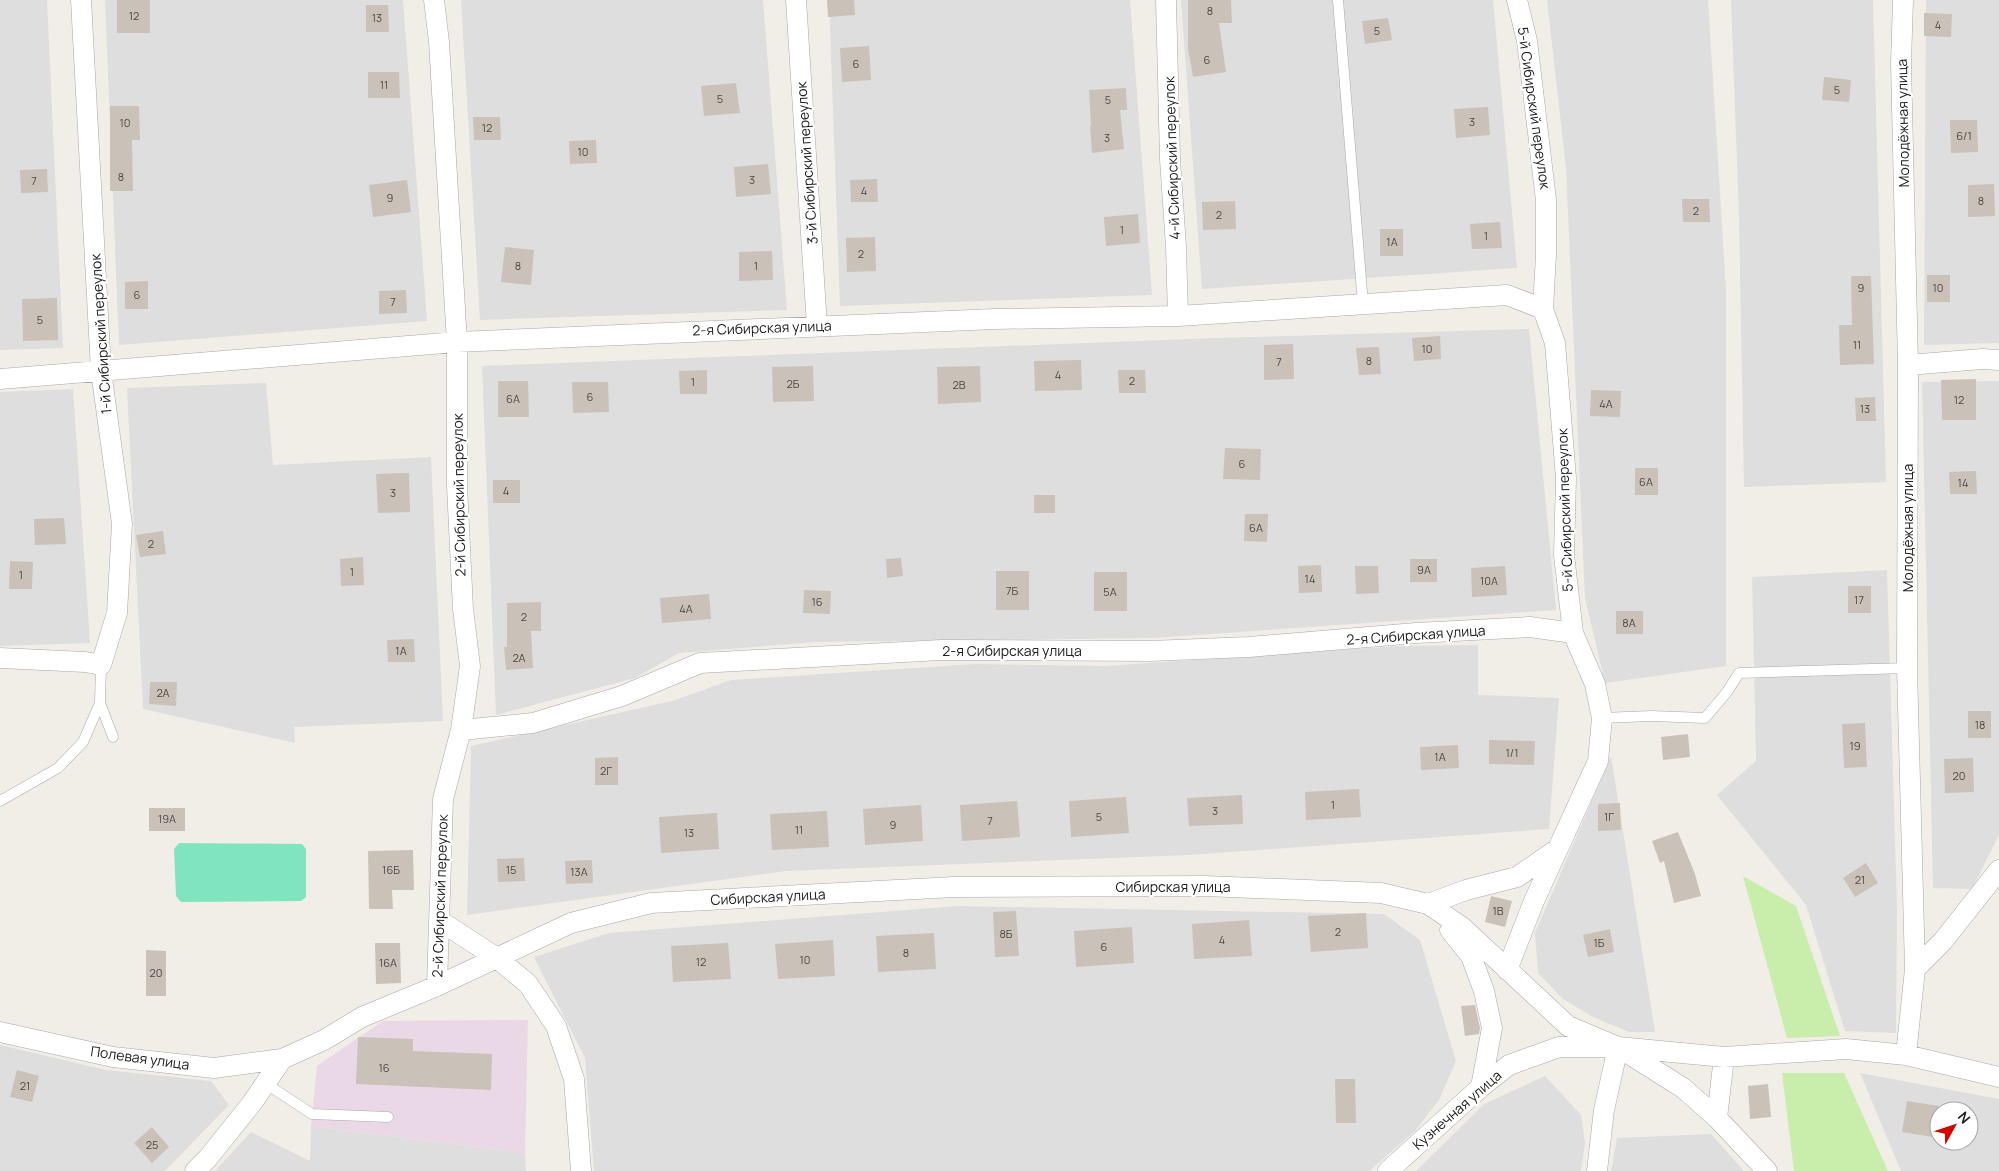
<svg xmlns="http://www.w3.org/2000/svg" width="1999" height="1171" font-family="Manrope,sans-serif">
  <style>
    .residential { fill: #dfdede; fill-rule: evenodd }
    .industrial { fill: #ebd8e7 }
    .grass { fill: #c9eeab }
    .pitch { fill: #81e4c1 }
    .building { fill: #cac1b9 }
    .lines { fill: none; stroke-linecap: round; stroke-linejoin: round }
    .lane-casing { stroke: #a8a8a8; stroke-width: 11 }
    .street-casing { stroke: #a8a8a8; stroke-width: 21 }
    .lane { stroke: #fff; stroke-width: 10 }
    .street { stroke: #fff; stroke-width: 20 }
    .labels { text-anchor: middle; stroke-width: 4.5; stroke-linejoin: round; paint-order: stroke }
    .number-label { font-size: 11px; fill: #4b4947 }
    .street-label { font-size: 14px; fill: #212121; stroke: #fff }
  </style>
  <rect width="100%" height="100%" fill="#f1eee7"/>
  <path class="residential" d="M 0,0 L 47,0 L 63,348 L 0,350 Z
    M 105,0 L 403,0 L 427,321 L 119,345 Z
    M 461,0 L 763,0 L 787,310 L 480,320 Z
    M 829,0 L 1130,0 L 1152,295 L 840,306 Z
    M 1181,0 L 1493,0 L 1517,268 L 1202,289 Z
    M 1547,0 L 1708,0 L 1726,290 L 1726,666 L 1605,683 L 1585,598 L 1566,168 Z
    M 1731,0 L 1873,0 L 1886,482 L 1744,487 L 1739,217 Z
    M 1926,0 L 1999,0 L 1999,343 L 1924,345 Z
    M 1529,329 L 1556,610 L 1153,638 L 816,642 L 679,653 L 635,678 L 496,715 L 482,366 L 1216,338 Z
    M 1999,381 L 1999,835 L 1972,889 L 1933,888 L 1922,382 Z
    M 266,383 L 273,465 L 431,457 L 443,721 L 294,727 L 295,743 L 143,709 L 127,388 Z
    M 73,389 L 90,643 L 0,646 L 0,392 Z
    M 1887,570 L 1897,908 L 1896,1033 L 1845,1031 L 1806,905 L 1717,795 L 1756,761 L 1752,577 Z
    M 1478,645 L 1478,695 L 1559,698 L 1549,829 L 1189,855 L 786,871 L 467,915 L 471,746 L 672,701 L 731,680 L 975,664 L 1105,666 L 1400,646 Z
    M 1611,756 L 1655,1032 L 1629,1032 L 1593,1017 L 1563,999 L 1538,973 L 1535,933 Z
    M 958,906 L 1384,914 L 1420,940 L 1456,1061 L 1439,1100 L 1415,1131 L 1369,1171 L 594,1171 L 585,1058 L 534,957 L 609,933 Z
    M 0,1045 L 106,1070 L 211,1081 L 229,1105 L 165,1171 L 0,1171 Z
    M 1860,1073 L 1999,1099 L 1999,1171 L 1901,1171 ZM 1939,1111 L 1969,1111 L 1969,1141 L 1939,1141 Z
    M 1545,1076 L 1581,1115 L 1585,1143 L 1581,1171 L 1416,1171 L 1484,1104 Z
    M 311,1126 L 525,1153 L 526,1171 L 215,1171 L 251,1132 L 310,1161 Z
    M 1711,1134 L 1744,1171 L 1611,1171 L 1617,1138 Z"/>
  <path class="industrial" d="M 528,1020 L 525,1153 L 311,1126 L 317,1066 L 383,1021 Z"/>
  <path class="grass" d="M 1743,876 L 1796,906 L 1840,1036 L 1787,1038 Z
    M 1782,1073 L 1844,1073 L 1888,1171 L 1794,1171 Z"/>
  <path class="pitch" d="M 179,843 L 302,844 L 306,849 L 306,897 L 301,901 L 181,902 L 176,896 L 174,849 Z"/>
  <path class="building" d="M 117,0 L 150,0 L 150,33 L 117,33 Z
    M 827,0 L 854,0 L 855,15 L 828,17 Z
    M 1188,0 L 1231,0 L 1232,23 L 1219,23 L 1226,72 L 1193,77 L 1188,48 Z
    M 366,5 L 388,5 L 389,32 L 366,32 Z
    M 1924,13 L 1952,14 L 1951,37 L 1924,36 Z
    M 1388,18 L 1392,40 L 1365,44 L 1362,21 Z
    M 869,46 L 871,80 L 842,82 L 840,48 Z
    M 368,72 L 399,72 L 400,98 L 368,98 Z
    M 1824,77 L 1851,80 L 1849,102 L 1822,100 Z
    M 736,83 L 740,113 L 704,116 L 701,86 Z
    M 1126,88 L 1127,110 L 1120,110 L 1124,149 L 1092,153 L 1090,126 L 1091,126 L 1089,90 Z
    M 110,106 L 139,106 L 140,140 L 132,140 L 133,191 L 110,191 Z
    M 1488,107 L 1490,135 L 1456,138 L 1454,109 Z
    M 473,117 L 500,117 L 501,140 L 474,140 Z
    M 1950,120 L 1977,120 L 1978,152 L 1951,153 Z
    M 596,140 L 597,163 L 570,164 L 569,141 Z
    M 768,164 L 771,194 L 736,197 L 734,167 Z
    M 47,169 L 48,192 L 21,193 L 20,170 Z
    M 877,179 L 878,202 L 851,202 L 850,180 Z
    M 407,180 L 411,212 L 373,217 L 369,185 Z
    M 1994,184 L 1995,216 L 1968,217 L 1968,185 Z
    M 1682,199 L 1709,199 L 1710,222 L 1683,222 Z
    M 1235,201 L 1236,229 L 1203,230 L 1202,202 Z
    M 1138,214 L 1140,243 L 1106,246 L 1104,217 Z
    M 1500,222 L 1502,248 L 1472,249 L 1470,224 Z
    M 1380,229 L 1403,229 L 1403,256 L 1380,256 Z
    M 875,237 L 876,271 L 847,272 L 846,238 Z
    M 505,247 L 534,250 L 531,285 L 501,282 Z
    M 772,251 L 773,280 L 739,281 L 739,252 Z
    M 1927,275 L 1950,275 L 1950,302 L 1927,302 Z
    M 1851,276 L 1871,276 L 1874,364 L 1840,365 L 1839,325 L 1852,325 Z
    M 148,281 L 148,309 L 125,309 L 125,282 Z
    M 406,290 L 407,313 L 379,314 L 379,291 Z
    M 57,298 L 58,340 L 23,341 L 22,299 Z
    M 1440,336 L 1441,359 L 1414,361 L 1412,338 Z
    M 1293,344 L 1294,379 L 1264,380 L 1264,345 Z
    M 1379,347 L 1381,374 L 1359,375 L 1356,348 Z
    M 1081,360 L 1082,390 L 1035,391 L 1034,361 Z
    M 813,366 L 814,401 L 773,402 L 772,367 Z
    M 980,366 L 981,402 L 938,404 L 937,367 Z
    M 707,370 L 707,394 L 680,394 L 679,371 Z
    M 1118,370 L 1145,370 L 1146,393 L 1119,393 Z
    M 1976,379 L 1976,420 L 1942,420 L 1941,380 Z
    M 498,381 L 528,381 L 529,417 L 498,417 Z
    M 572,382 L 608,382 L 609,412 L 573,413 Z
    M 1591,390 L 1621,391 L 1620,417 L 1590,416 Z
    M 1875,397 L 1876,421 L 1856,421 L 1855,398 Z
    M 1225,448 L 1261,449 L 1260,480 L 1223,479 Z
    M 1635,468 L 1658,468 L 1658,495 L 1635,495 Z
    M 1976,471 L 1977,494 L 1950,494 L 1949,472 Z
    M 409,473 L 410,512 L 378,513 L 376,474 Z
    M 493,480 L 520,480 L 520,503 L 493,503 Z
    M 1034,495 L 1055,495 L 1055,513 L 1034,513 Z
    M 1245,514 L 1268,514 L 1267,542 L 1244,541 Z
    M 64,518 L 66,544 L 35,545 L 34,519 Z
    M 163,531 L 166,554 L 140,557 L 136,535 Z
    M 363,557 L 364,585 L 341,586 L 340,559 Z
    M 901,558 L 903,576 L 887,578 L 886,559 Z
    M 1410,559 L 1437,559 L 1437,582 L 1410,582 Z
    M 10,561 L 33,562 L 32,589 L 9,589 Z
    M 1321,565 L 1322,592 L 1299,593 L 1298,566 Z
    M 1355,566 L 1378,566 L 1379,593 L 1356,594 Z
    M 1505,566 L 1507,595 L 1472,597 L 1471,568 Z
    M 996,571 L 1029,571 L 1029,610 L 996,610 Z
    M 1094,572 L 1127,572 L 1127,611 L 1094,611 Z
    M 1848,586 L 1871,586 L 1871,613 L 1848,613 Z
    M 804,590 L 831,591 L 830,614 L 803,613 Z
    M 709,594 L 711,619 L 662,623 L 660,598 Z
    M 541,602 L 541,631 L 531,631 L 533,668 L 506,670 L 504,647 L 507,647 L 507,603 Z
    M 1616,611 L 1643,611 L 1643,634 L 1616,634 Z
    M 414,639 L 415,662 L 388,662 L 387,640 Z
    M 150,682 L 177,682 L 176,706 L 149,704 Z
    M 1968,711 L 1991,711 L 1991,738 L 1968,738 Z
    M 1865,723 L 1867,767 L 1844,768 L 1842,724 Z
    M 1688,734 L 1690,757 L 1663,760 L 1661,737 Z
    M 1489,740 L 1535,741 L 1534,765 L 1489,764 Z
    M 1458,745 L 1459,768 L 1421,770 L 1420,747 Z
    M 618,757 L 618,785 L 595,785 L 595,758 Z
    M 1973,758 L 1974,792 L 1945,793 L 1944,759 Z
    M 1359,789 L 1361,817 L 1306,820 L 1305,792 Z
    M 1242,795 L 1243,824 L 1189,826 L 1187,798 Z
    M 1126,797 L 1129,833 L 1071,837 L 1069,801 Z
    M 1017,801 L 1020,837 L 962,841 L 960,805 Z
    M 1620,803 L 1621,830 L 1598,831 L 1598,804 Z
    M 921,805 L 923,841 L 865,845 L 863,809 Z
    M 149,808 L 185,808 L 185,831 L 149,831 Z
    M 827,811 L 829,847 L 772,850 L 770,814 Z
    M 717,813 L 719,849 L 661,853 L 659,817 Z
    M 1678,832 L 1695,874 L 1701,896 L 1674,903 L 1664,861 L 1660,863 L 1652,841 Z
    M 413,850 L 414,890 L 392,890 L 393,909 L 369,909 L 368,851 Z
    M 524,858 L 525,881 L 498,882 L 497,859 Z
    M 592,860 L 593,883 L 566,884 L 565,861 Z
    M 1866,863 L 1878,883 L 1855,897 L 1843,878 Z
    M 1491,896 L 1512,901 L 1505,927 L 1485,922 Z
    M 1016,911 L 1019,956 L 995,957 L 993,912 Z
    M 1366,913 L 1368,948 L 1311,952 L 1308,916 Z
    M 1249,920 L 1252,956 L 1194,959 L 1192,924 Z
    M 1132,927 L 1134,963 L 1076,967 L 1074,931 Z
    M 1610,929 L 1614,952 L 1588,957 L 1583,935 Z
    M 934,933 L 936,969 L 878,972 L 876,936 Z
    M 833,940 L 835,976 L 778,979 L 775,944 Z
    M 375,943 L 400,943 L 401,983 L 376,984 Z
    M 728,943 L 731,979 L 673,982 L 671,946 Z
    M 146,950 L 166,951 L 166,996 L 146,996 Z
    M 1475,1005 L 1480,1028 L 1479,1034 L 1465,1036 L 1461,1006 Z
    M 358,1037 L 413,1039 L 413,1051 L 492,1054 L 491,1090 L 356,1084 Z
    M 17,1070 L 39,1076 L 32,1102 L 10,1097 Z
    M 1335,1079 L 1355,1079 L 1356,1123 L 1336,1123 Z
    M 1768,1084 L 1771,1117 L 1750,1119 L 1748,1086 Z
    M 1907,1101 L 1939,1106 L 1939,1138 L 1902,1132 Z
    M 152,1127 L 169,1147 L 152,1163 L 134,1143 Z"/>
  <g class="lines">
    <defs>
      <path id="lane" d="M 1338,0 L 1363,304
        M 100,703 L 113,737
        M 1602,718 L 1651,716 L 1705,718 L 1727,692 L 1739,673 L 1907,668
        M 0,801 L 58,768 L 83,742 L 100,703 L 101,665
        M 265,1083 L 312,1114 L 388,1117"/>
      <path id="street" d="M 434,0 L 439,42 L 457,342 L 457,486 L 463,609 L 470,666 L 461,730 L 443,799 L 437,986
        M 796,0 L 817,326
        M 1166,0 L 1170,159 L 1176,247 L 1178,316
        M 1903,0 L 1901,63 L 1908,365 L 1907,668 L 1915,969 L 1906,1055
        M 1908,365 L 1982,359 L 1999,360
        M 0,379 L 457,342 L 995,319 L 1178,316 L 1507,295 L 1543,309
        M 0,658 L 85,662 L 101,665 L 117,613 L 122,524 L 101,371 L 81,0
        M 461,730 L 533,723 L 622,696 L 700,663 L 941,650 L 1150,651 L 1249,647 L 1416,633 L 1530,627 L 1573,633
        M 1428,904 L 1466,890 L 1517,877 L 1556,850
        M 440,921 L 497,958 L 528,984 L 556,1026 L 574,1079 L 581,1171
        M 1450,930 L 1471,956 L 1484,991 L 1492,1028 L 1481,1087
        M 1915,969 L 1943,941 L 1999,870
        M 1507,970 L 1534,901 L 1598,761 L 1602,718 L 1595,684 L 1573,633 L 1564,555 L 1566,478 L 1555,343 L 1543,309 L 1546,254 L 1546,200 L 1527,41 L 1517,0
        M 0,1032 L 113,1057 L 214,1068 L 282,1059
        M 1717,1118 L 1724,1057
        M 195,1171 L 208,1158 L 252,1103 L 282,1059 L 324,1040 L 362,1017 L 437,986 L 571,923 L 651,903 L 954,887 L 1204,886 L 1381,893 L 1428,904 L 1462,927 L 1568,1026 L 1618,1047 L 1683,1088 L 1717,1118 L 1767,1171
        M 1388,1171 L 1481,1087 L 1509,1065 L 1559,1047 L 1618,1047 L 1724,1057 L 1846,1049 L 1906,1055 L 1999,1077
        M 1597,1171 L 1604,1110 L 1618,1047"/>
    </defs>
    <use href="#lane" class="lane-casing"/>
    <use href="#street" class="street-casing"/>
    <use href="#lane" class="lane"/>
    <use href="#street" class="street"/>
  </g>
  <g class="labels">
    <g class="number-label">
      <text x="1210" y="15">8</text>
      <text x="134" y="20">12</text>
      <text x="377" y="22">13</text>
      <text x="1938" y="29">4</text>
      <text x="1377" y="35">5</text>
      <text x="1207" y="64">6</text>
      <text x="856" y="68">6</text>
      <text x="384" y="89">11</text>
      <text x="1837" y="94">5</text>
      <text x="720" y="103">5</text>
      <text x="1108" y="104">5</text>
      <text x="1472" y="126">3</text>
      <text x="125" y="127">10</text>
      <text x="487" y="132">12</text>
      <text x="1964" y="140">6/1</text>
      <text x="1107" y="142">3</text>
      <text x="583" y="156">10</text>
      <text x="121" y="181">8</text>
      <text x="752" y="184">3</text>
      <text x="34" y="185">7</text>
      <text x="864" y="195">4</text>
      <text x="390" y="202">9</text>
      <text x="1981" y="205">8</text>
      <text x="1696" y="215">2</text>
      <text x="1219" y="219">2</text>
      <text x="1122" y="234">1</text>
      <text x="1486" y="240">1</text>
      <text x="1392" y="246">1А</text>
      <text x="861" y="258">2</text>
      <text x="518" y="270">8</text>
      <text x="756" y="270">1</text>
      <text x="1861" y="292">9</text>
      <text x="1938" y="292">10</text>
      <text x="137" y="299">6</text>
      <text x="393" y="306">7</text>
      <text x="40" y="324">5</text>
      <text x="1857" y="349">11</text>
      <text x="1427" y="353">10</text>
      <text x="1369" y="365">8</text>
      <text x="1279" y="366">7</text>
      <text x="1058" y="379">4</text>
      <text x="1132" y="385">2</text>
      <text x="693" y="386">1</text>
      <text x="793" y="388">2Б</text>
      <text x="959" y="389">2В</text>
      <text x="590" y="401">6</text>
      <text x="513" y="403">6А</text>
      <text x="1959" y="404">12</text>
      <text x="1606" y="408">4А</text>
      <text x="1865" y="413">13</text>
      <text x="1242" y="468">6</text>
      <text x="1646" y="486">6А</text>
      <text x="1963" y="487">14</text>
      <text x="506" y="495">4</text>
      <text x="393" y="497">3</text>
      <text x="1256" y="532">6А</text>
      <text x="151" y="548">2</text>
      <text x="1424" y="574">9А</text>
      <text x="352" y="576">1</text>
      <text x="21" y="579">1</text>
      <text x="1310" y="583">14</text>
      <text x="1489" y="585">10А</text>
      <text x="1012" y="595">7Б</text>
      <text x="1110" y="596">5А</text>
      <text x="1859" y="604">17</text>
      <text x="817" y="606">16</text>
      <text x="686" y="613">4А</text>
      <text x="524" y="621">2</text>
      <text x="1629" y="627">8А</text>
      <text x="401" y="655">1А</text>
      <text x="519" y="662">2А</text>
      <text x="163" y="697">2А</text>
      <text x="1980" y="729">18</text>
      <text x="1855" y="750">19</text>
      <text x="1512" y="757">1/1</text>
      <text x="1440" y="761">1А</text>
      <text x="606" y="775">2Г</text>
      <text x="1959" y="780">20</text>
      <text x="1333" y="809">1</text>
      <text x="1215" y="815">3</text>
      <text x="1099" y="821">5</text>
      <text x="1609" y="821">1Г</text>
      <text x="167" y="823">19А</text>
      <text x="990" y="825">7</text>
      <text x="893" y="829">9</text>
      <text x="799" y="834">11</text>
      <text x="689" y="837">13</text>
      <text x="391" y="874">16Б</text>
      <text x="511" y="874">15</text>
      <text x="579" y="876">13А</text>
      <text x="1860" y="884">21</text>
      <text x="1498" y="915">1В</text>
      <text x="1338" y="936">2</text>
      <text x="1006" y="938">8Б</text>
      <text x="1222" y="944">4</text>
      <text x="1599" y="947">1Б</text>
      <text x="1104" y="951">6</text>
      <text x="906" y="957">8</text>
      <text x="805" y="964">10</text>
      <text x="701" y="966">12</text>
      <text x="388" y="967">16А</text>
      <text x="156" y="977">20</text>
      <text x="384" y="1072">16</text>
      <text x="25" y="1090">21</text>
      <text x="152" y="1149">25</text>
    </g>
    <g class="street-label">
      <text transform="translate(1534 108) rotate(82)" y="5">5-й Сибирский переулок</text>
      <text transform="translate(1903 123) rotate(-91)" y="5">Молодёжная улица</text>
      <text transform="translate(1172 158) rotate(-92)" y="5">4-й Сибирский переулок</text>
      <text transform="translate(807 163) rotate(-94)" y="5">3-й Сибирский переулок</text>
      <text transform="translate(762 328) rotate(-2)" y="5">2-я Сибирская улица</text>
      <text transform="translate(101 334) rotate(-94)" y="5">1-й Сибирский переулок</text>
      <text transform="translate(459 495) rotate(-91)" y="5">2-й Сибирский переулок</text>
      <text transform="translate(1565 510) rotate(-92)" y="5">5-й Сибирский переулок</text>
      <text transform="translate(1908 528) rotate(-90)" y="5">Молодёжная улица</text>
      <text transform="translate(1416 635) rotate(-4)" y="5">2-я Сибирская улица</text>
      <text x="1012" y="656">2-я Сибирская улица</text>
      <text x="1173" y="892">Сибирская улица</text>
      <text transform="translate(440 896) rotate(-88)" y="5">2-й Сибирский переулок</text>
      <text transform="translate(768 897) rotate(-3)" y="5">Сибирская улица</text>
      <text transform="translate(140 1058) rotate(8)" y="5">Полевая улица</text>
      <text transform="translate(1457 1110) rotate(-41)" y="5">Кузнечная улица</text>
    </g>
  </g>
  <g transform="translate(1954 1126) rotate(50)"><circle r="24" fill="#ffffff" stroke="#a6a6a6"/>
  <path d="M0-4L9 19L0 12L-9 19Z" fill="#d10700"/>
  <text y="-8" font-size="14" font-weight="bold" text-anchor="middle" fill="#212121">N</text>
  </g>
</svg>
